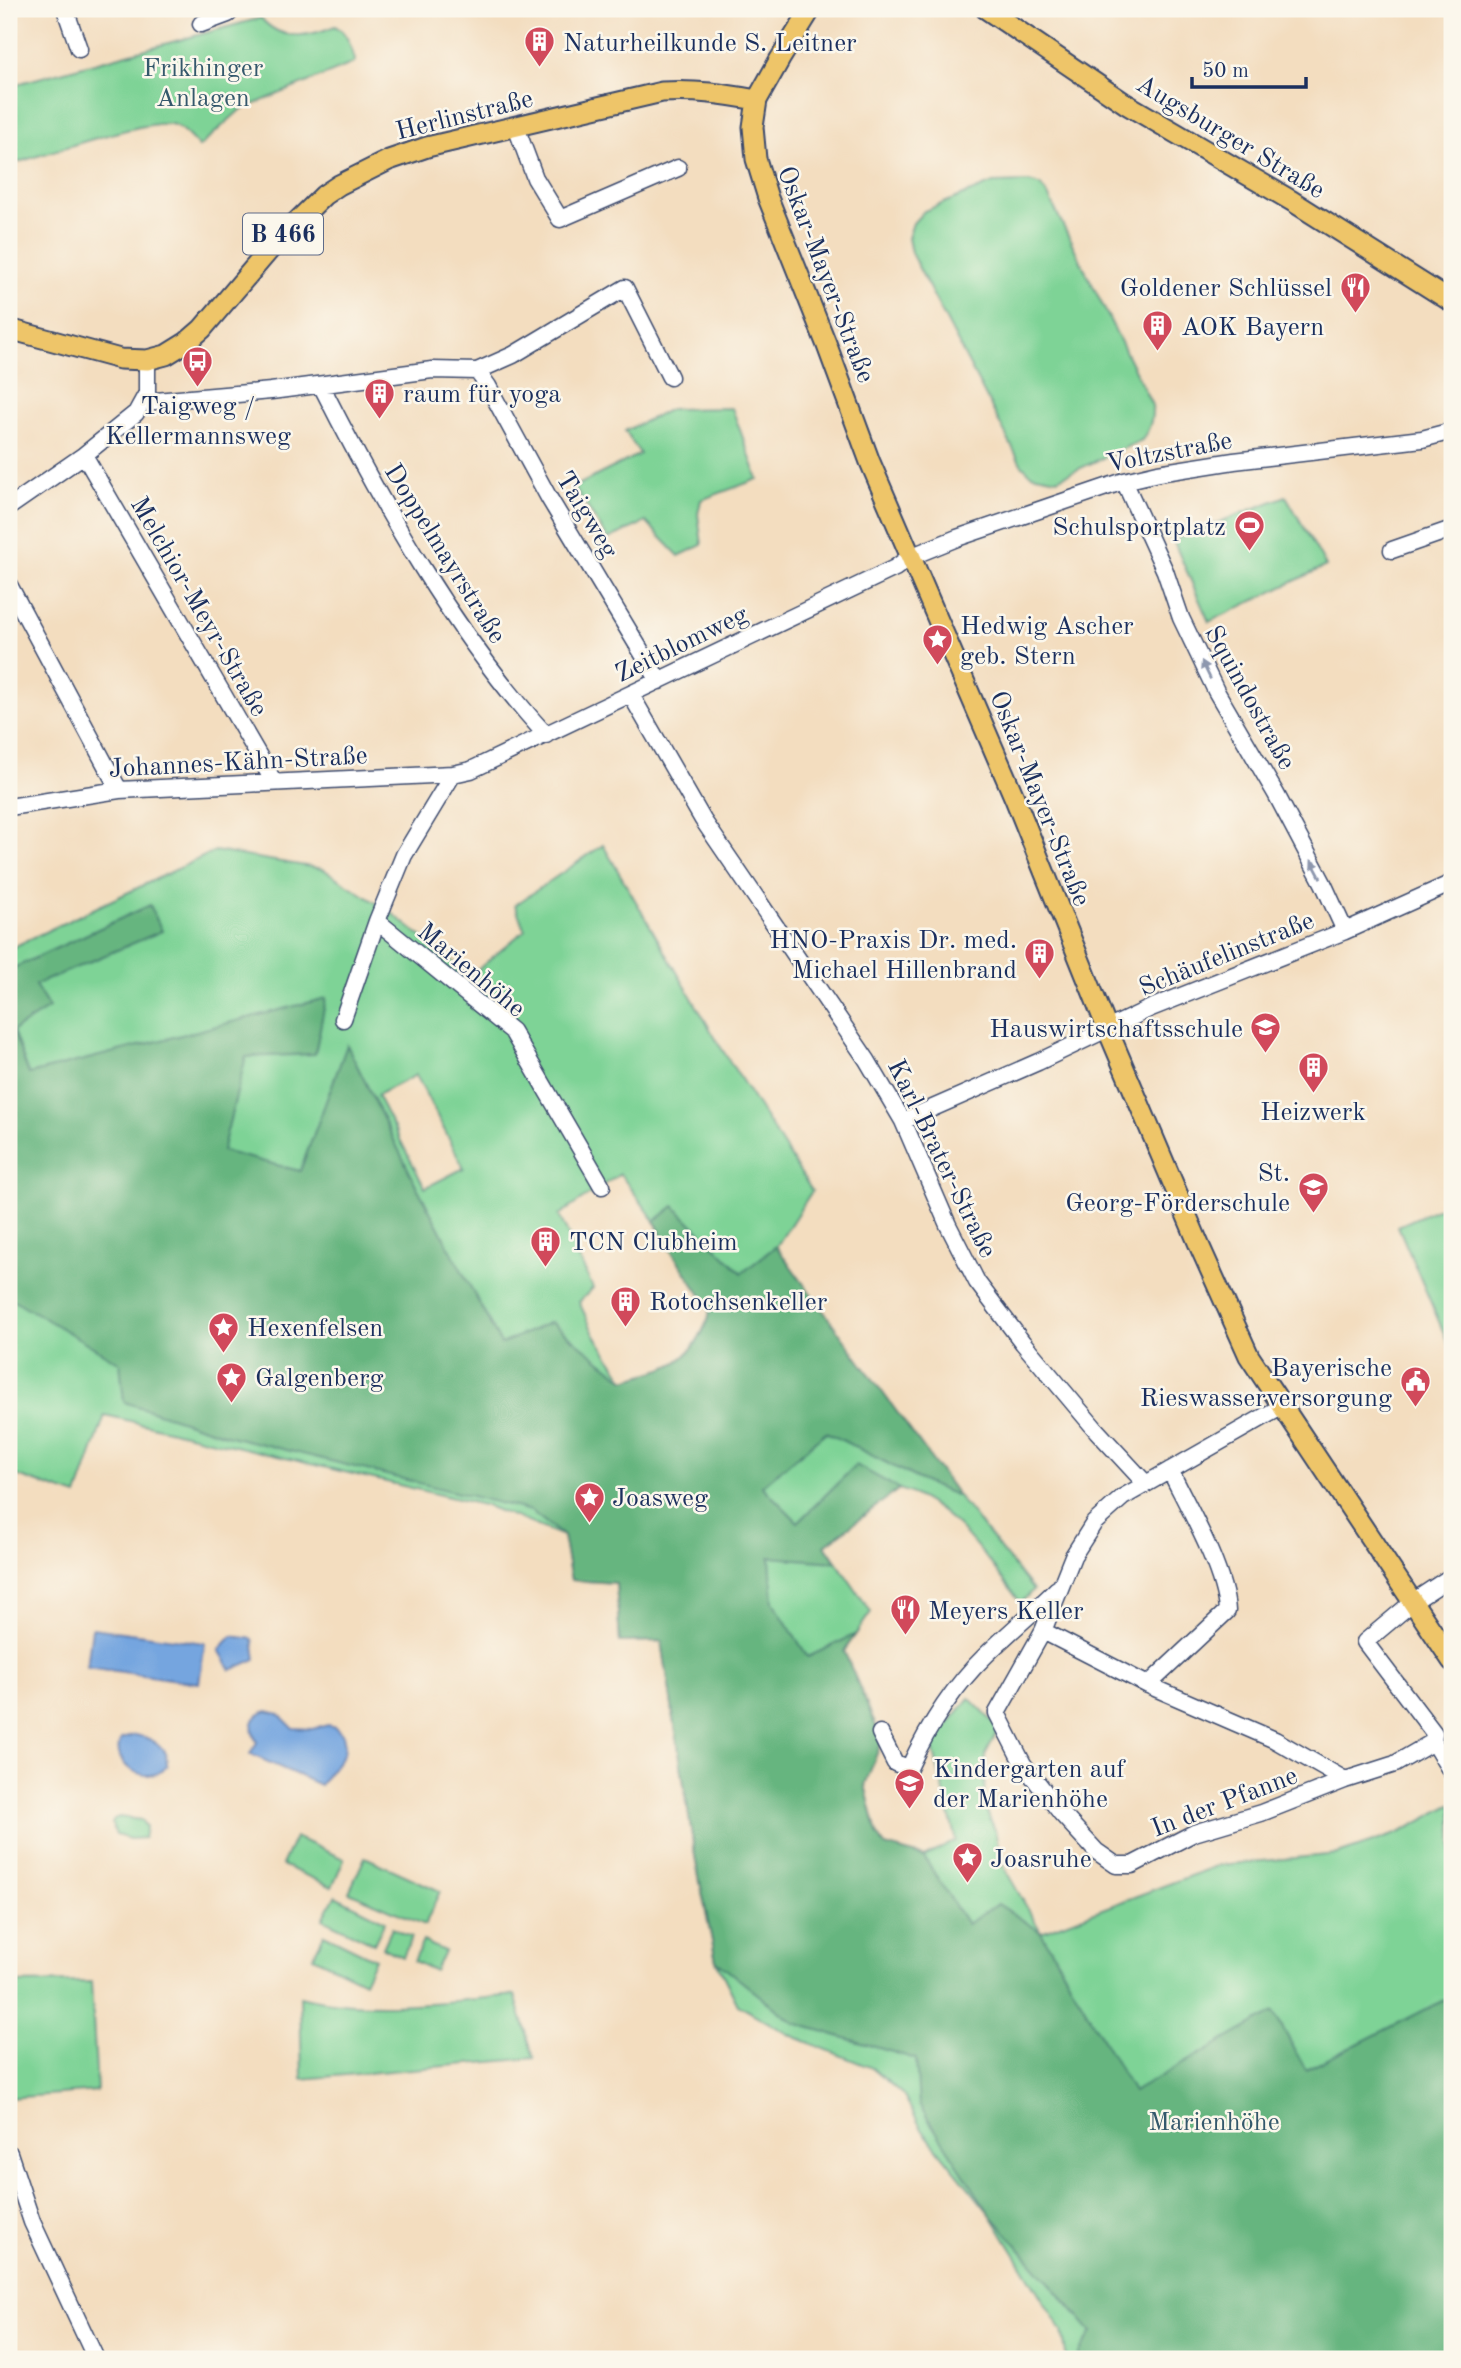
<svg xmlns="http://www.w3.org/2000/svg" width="1461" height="2368" font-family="'Old Standard TT',serif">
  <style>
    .green { fill: #7ed396; stroke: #4c817a; stroke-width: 2; fill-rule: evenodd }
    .forest { fill: #66b57f; stroke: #40726e; stroke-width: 2 }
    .water { fill: #75a5df; stroke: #486a9e; stroke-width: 2 }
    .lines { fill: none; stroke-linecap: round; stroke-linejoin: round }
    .minor-casing { stroke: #3b496d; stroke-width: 19 }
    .major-casing { stroke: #3b496d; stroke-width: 23 }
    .minor { stroke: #fff; stroke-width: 16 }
    .major { stroke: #eec569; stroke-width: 19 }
    .oneway { fill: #8d97ae }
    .labels { text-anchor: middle; stroke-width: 5; stroke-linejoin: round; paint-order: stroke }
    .shield { fill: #fbf7ec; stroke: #5e6b89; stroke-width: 2 }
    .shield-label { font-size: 24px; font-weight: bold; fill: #1b2f5e }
    .poi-label { font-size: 26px; fill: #1b2f5e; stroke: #fbf7ec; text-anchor: start }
    .park-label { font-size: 26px; fill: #34586c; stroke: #fbf7ec }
    .street-label { font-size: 26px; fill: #1b2f5e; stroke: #fbf7ec }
  </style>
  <rect width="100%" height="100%" fill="#fbf7ec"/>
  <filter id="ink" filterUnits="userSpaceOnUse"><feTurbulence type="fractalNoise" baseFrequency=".0143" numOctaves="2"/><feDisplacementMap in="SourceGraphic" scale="14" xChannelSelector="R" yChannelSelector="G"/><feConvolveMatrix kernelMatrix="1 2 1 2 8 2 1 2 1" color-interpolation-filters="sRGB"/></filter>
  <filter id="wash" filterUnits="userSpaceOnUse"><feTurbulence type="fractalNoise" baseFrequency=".00686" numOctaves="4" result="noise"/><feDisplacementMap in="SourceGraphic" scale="28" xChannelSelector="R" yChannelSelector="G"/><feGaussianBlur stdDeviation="1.57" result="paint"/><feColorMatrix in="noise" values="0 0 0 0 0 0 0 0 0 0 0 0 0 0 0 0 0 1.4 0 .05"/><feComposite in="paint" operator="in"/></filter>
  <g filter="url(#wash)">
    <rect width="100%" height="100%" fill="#f3ddbf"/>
    <path class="green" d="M 261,18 C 281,42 309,37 335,26 C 348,33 351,47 355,60 L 354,63 L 240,110 L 199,147 C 192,140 183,128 174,125 C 153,116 37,157 9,165 L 9,86 Z
      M 1029,182 L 1040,185 L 1049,197 L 1152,405 C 1153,420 1150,428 1142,440 L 1057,479 L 1031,474 L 1021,464 L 911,253 L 908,238 L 913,223 L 924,211 L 993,183 Z
      M 732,408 L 758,479 L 701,500 L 698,514 L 702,545 L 679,556 L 646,522 L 608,539 L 574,487 L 640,454 L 625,431 L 670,409 Z
      M 1286,496 L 1326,566 L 1209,622 L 1173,540 Z
      M 603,845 L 720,1046 L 812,1191 L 776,1247 L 958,1496 L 1033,1590 L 1021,1603 C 987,1560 954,1506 899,1489 L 825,1545 L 871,1612 L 844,1651 L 878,1746 L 865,1785 L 877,1834 L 885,1846 L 924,1857 L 956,1841 L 932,1744 L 969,1698 L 999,1728 L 985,1755 L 984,1805 L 995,1830 L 1002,1864 L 1041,1932 L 1219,1865 L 1338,1854 L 1399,1833 L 1452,1804 L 1452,2359 L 1067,2359 L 1062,2331 L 990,2214 L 923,2131 L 903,2095 L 872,2068 L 790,2035 L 738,2005 L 716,1961 L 696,1862 L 662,1641 L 620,1642 L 616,1583 L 571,1580 L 563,1536 L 487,1506 L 105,1415 L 77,1496 L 9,1473 L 9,949 L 215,851 L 323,869 L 392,913 L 470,976 L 525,930 L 515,905 ZM 416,1075 L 464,1168 L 425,1188 L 377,1095 ZM 620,1174 L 655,1221 L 662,1237 L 709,1306 C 711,1317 706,1323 702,1332 C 684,1369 661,1369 625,1380 L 594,1334 L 579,1302 L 593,1288 L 559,1215 Z
      M 1452,1202 L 1452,1352 L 1398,1226 Z
      M 119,1817 L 141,1820 L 146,1827 L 144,1838 L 130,1839 L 116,1835 L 112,1824 L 114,1819 Z
      M 295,1837 L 344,1859 L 332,1887 L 282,1865 Z
      M 365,1857 L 440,1891 L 425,1925 L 349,1892 Z
      M 335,1896 L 385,1921 L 374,1944 L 323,1919 Z
      M 392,1928 L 412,1937 L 403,1957 L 383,1948 Z
      M 324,1934 L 375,1959 L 364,1982 L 313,1957 Z
      M 423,1941 L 444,1951 L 435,1971 L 414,1961 Z
      M 91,1982 L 97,2091 L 9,2098 L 9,1983 Z
      M 515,1995 L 534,2058 L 302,2079 L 300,1996 C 365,2013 449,2002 515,1995 Z"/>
    <path class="forest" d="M 150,905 L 162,931 L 35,985 L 49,1008 L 13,1031 L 29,1074 L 326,998 L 315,1054 L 246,1057 L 222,1151 L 300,1171 L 347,1045 L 417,1187 L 501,1344 L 551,1322 L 625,1380 C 660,1369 684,1369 702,1333 C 706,1324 711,1317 709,1307 L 662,1237 L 655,1221 L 674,1206 L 742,1273 L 776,1246 L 958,1496 L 926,1483 L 826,1432 L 762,1486 L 798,1522 L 856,1465 L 899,1489 L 825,1545 L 836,1562 L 770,1557 L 773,1602 L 808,1657 L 856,1634 L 844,1651 L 882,1740 L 865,1785 L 877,1834 L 885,1846 L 924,1857 L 967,1924 L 998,1904 L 1041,1932 L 1133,2092 L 1274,2012 L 1306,2070 L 1448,1998 L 1452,2004 L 1452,2359 L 1079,2359 L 1079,2353 L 1092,2332 L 990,2214 L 919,2105 L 916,2059 L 794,2023 L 716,1961 L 696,1862 L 662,1641 L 620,1642 L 616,1583 L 571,1580 L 563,1536 L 531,1511 L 226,1435 L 124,1402 L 120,1363 L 9,1297 L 9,970 Z"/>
    <path class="water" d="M 92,1628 L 205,1643 L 199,1683 L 87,1667 Z
      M 232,1636 L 253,1639 L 256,1659 L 231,1670 L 219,1650 Z
      M 268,1711 L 279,1714 L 293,1728 L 312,1729 L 328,1725 L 335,1727 L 343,1735 L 345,1745 L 344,1753 L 320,1785 L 250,1754 L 257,1742 C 249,1729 251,1714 268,1711 Z
      M 135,1735 C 152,1738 168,1745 167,1766 C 149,1789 108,1764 121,1739 Z"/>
  </g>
  <g filter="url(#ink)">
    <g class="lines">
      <defs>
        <path id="minor" d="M 65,9 L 79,49
          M 201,24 L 228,14 L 233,9
          M 516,127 L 535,178 L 560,219 L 678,168
          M 477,371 L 513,355 L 625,288 L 670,377
          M 321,385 C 382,506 455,635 546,735
          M 144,402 L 271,391 L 432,370 L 477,371 L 488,386 L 549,498 L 659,681
          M 84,455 L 274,782
          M 1124,481 L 1165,571 L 1181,618 L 1216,691 L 1276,794 L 1323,883 L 1345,931
          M 9,507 L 84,455 L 136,413 L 147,393 L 147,360
          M 1392,550 L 1452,529
          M 9,585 L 119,790
          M 631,695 L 703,820 L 867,1060 L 903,1121 L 948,1225 L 977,1282 L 1023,1343 L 1097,1431 L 1146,1484
          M 9,807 L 119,790 L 453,774 L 471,770 L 895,568 L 910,557 L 957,538 L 1124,481 L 1158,473 L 1234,461 L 1422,439 L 1452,431
          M 377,921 L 512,1031 L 602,1186
          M 343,1019 L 377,921 L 404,855 L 453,774
          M 903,1121 L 1038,1062 L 1151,1008 L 1345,931 L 1452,883
          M 1281,1407 L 1123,1497 L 1094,1523 L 1073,1556 L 1043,1631 L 997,1713 L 1023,1764 L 1061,1813 L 1096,1851 L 1116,1865 L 1132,1865 L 1194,1833 L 1261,1813 L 1345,1780 L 1395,1764 L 1433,1742 L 1434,1733 L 1365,1642 L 1414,1601 L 1452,1576
          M 1043,1631 L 1148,1685 L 1275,1740 L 1345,1780
          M 1148,1685 L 1227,1611 C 1225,1571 1188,1507 1170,1470
          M 880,1733 L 895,1763 L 909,1768 C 928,1727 952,1688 985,1656 C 1008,1633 1034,1612 1057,1589
          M 1433,1742 L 1452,1773
          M 9,2153 L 32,2222 L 96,2359"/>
        <path id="major" d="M 811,9 L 780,59 L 757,100 L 753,127 L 756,159 L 768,198 L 826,343 L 870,462 L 1015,799 L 1107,1028 L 1200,1247 L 1249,1356 L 1452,1661
          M 986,9 L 1126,104 L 1292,201 L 1452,302
          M 9,329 L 120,359 L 147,360 L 166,355 L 187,342 L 202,329 L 276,242 L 324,195 L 339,185 L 389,160 L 427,147 L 662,92 C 697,90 723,94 757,100"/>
      </defs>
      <use href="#minor" class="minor-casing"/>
      <use href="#major" class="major-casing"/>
      <use href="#minor" class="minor"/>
      <use href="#major" class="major"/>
    </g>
    <defs><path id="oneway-solid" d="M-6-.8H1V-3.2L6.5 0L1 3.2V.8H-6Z" transform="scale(1.75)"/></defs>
    <g class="oneway">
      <use href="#oneway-solid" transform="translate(1206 670) rotate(-116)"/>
      <use href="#oneway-solid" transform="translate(1316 869) rotate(-118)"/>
    </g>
  </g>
  <defs>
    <symbol id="building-pin" viewBox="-11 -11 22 30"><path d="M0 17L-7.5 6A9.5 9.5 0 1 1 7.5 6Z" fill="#d1495b" stroke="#fbf7ec"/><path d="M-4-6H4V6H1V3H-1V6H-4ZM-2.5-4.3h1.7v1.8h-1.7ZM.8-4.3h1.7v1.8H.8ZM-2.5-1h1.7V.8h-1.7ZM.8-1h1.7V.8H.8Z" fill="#fff"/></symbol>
    <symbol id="restaurant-pin" viewBox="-11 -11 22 30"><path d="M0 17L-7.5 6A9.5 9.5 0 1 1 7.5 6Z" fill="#d1495b" stroke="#fbf7ec"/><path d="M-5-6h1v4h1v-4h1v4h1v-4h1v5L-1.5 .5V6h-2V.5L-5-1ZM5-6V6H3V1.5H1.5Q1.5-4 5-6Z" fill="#fff"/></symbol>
    <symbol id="bus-pin" viewBox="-11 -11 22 30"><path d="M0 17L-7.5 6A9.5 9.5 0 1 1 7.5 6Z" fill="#d1495b" stroke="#fbf7ec"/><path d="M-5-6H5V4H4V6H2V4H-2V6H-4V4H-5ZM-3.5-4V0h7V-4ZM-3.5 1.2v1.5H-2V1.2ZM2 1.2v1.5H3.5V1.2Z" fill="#fff"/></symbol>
    <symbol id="stadium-pin" viewBox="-11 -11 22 30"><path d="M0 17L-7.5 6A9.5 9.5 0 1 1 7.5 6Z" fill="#d1495b" stroke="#fbf7ec"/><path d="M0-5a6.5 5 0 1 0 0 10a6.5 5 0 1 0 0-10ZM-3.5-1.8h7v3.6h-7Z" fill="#fff"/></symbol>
    <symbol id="sight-pin" viewBox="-11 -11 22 30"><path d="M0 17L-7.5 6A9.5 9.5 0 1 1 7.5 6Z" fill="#d1495b" stroke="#fbf7ec"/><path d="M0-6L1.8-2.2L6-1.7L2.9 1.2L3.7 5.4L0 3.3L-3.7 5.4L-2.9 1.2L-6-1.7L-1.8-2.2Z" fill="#fff"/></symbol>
    <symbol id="school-pin" viewBox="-11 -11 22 30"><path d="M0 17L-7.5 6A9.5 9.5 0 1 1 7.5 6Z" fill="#d1495b" stroke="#fbf7ec"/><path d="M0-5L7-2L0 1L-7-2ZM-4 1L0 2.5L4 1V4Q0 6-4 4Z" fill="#fff"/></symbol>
    <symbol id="civic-pin" viewBox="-11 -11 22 30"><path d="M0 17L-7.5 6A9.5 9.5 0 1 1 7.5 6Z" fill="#d1495b" stroke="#fbf7ec"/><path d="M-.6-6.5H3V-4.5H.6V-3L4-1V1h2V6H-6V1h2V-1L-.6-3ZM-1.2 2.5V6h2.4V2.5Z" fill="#fff"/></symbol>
  </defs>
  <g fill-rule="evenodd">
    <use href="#building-pin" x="522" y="24" width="35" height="47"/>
    <use href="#restaurant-pin" x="1338" y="270" width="35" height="47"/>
    <use href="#building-pin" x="1140" y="308" width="35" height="47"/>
    <use href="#bus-pin" x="180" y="344" width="35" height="47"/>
    <use href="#building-pin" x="362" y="376" width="35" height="47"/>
    <use href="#stadium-pin" x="1232" y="508" width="35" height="47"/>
    <use href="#sight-pin" x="920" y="622" width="35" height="47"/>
    <use href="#building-pin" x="1022" y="936" width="35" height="47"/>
    <use href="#school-pin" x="1248" y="1010" width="35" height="47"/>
    <use href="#building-pin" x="1296" y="1050" width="35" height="47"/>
    <use href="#school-pin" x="1296" y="1170" width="35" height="47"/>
    <use href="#building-pin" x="528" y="1224" width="35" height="47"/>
    <use href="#building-pin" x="608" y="1284" width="35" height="47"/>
    <use href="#sight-pin" x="206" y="1310" width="35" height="47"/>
    <use href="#sight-pin" x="214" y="1360" width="35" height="47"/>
    <use href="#civic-pin" x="1398" y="1364" width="35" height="47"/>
    <use href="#sight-pin" x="572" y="1480" width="35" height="47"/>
    <use href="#restaurant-pin" x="888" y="1592" width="35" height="47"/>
    <use href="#school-pin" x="892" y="1766" width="35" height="47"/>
    <use href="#sight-pin" x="950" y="1840" width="35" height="47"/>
  </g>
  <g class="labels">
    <rect class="shield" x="243" y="213.5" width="80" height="41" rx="5"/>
    <g class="shield-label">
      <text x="283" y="242">B 466</text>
    </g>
    <g class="poi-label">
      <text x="563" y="51">Naturheilkunde S. Leitner</text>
      <text x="1332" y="296" text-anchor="end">Goldener Schlüssel</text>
      <text x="1181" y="335">AOK Bayern</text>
      <text x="403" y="402">raum für yoga</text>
      <text x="198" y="414" text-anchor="middle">Taigweg /<tspan x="198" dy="30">Kellermannsweg</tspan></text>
      <text x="1226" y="535" text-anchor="end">Schulsportplatz</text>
      <text x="960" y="634">Hedwig Ascher<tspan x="960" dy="30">geb. Stern</tspan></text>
      <text x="1017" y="948" text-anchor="end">HNO-Praxis Dr. med.<tspan x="1017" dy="30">Michael Hillenbrand</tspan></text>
      <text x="1243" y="1037" text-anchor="end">Hauswirtschaftsschule</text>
      <text x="1313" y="1120" text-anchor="middle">Heizwerk</text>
      <text x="1290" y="1181" text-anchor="end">St.<tspan x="1290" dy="30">Georg-Förderschule</tspan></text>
      <text x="569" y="1250">TCN Clubheim</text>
      <text x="649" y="1310">Rotochsenkeller</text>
      <text x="247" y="1336">Hexenfelsen</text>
      <text x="1392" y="1376" text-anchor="end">Bayerische<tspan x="1392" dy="30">Rieswasserversorgung</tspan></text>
      <text x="255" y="1386">Galgenberg</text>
      <text x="612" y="1506">Joasweg</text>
      <text x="928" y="1619">Meyers Keller</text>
      <text x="933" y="1777">Kindergarten auf<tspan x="933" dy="30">der Marienhöhe</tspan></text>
      <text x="990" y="1867">Joasruhe</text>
    </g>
    <g class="park-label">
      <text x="203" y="76">Frikhinger<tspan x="203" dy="30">Anlagen</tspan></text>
      <text x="1214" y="2130">Marienhöhe</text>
    </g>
    <g class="street-label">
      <text transform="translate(464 114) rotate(-14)" y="9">Herlinstraße</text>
      <text transform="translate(1231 136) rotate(31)" y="9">Augsburger Straße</text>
      <text transform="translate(827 274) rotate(69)" y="9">Oskar-Mayer-Straße</text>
      <text transform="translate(1169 451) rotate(-11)" y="9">Voltzstraße</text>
      <text transform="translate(588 514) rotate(59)" y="9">Taigweg</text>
      <text transform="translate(446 553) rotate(58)" y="9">Doppelmayrstraße</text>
      <text transform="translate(200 606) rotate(60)" y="9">Melchior-Meyr-Straße</text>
      <text transform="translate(681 643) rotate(-26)" y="9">Zeitblomweg</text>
      <text transform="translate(1251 697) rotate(61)" y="9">Squindostraße</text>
      <text transform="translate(238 761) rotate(-3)" y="9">Johannes-Kähn-Straße</text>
      <text transform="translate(1041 798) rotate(68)" y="9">Oskar-Mayer-Straße</text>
      <text transform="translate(1226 953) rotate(-22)" y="9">Schäufelinstraße</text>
      <text transform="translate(472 969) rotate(40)" y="9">Marienhöhe</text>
      <text transform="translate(943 1158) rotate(64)" y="9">Karl-Brater-Straße</text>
      <text transform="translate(1224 1801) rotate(-21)" y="9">In der Pfanne</text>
    </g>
  </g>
  <rect width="1461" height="2368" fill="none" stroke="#fbf7ec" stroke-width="35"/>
  <path d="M1192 77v10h114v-10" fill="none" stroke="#1b2f5e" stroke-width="3.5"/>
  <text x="1202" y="77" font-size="21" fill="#1b2f5e" stroke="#fbf7ec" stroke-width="5" paint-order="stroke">50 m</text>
</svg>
